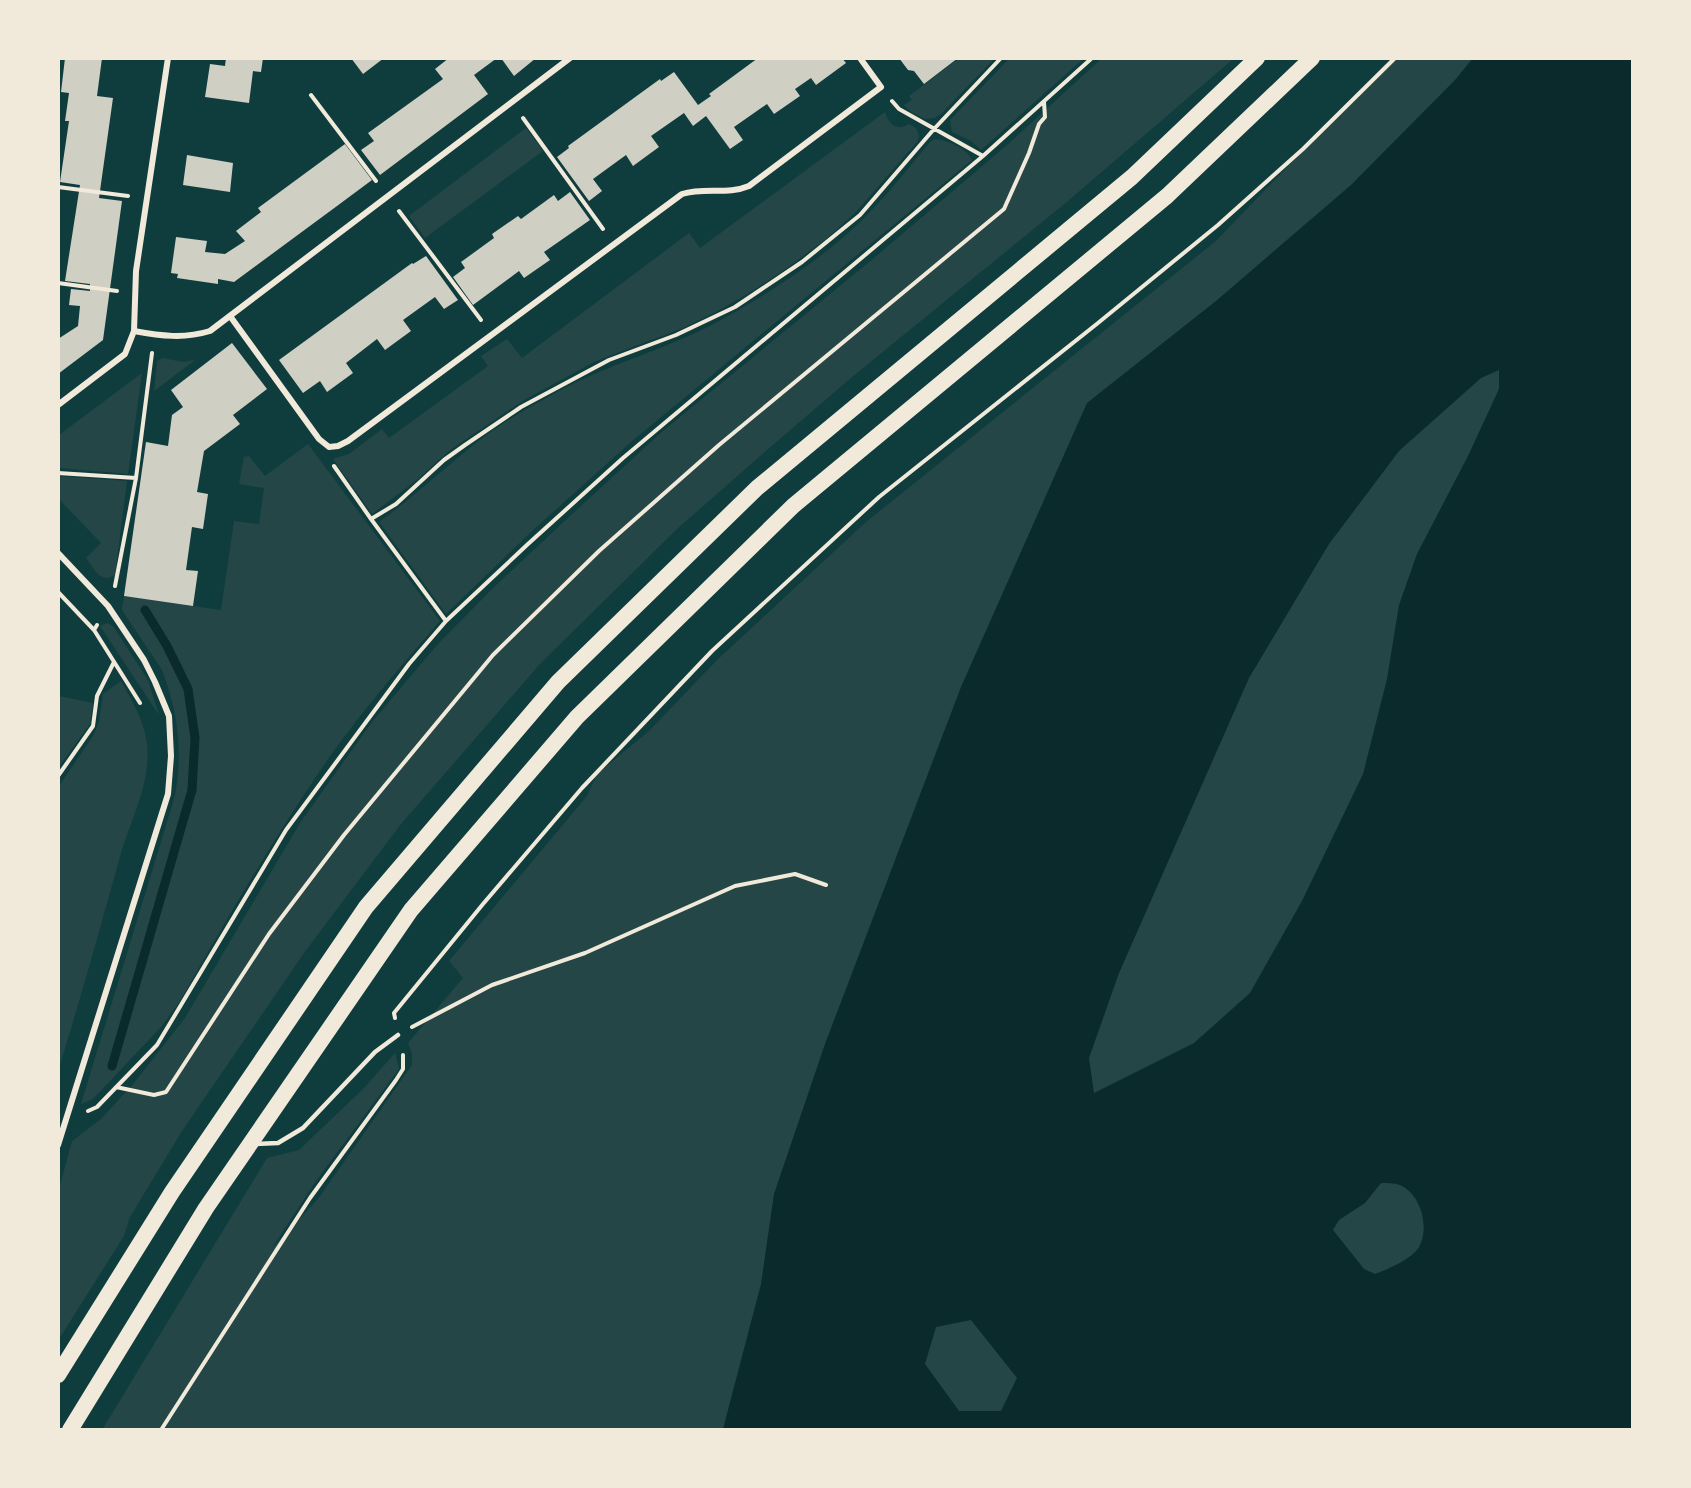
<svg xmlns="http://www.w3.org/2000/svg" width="1691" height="1488" font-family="'Exo 2',sans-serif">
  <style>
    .green { fill: #244646 }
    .water { fill: #0a2a2b; fill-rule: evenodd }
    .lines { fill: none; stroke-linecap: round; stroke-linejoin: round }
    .stream { stroke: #0a2a2b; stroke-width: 9 }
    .building { fill: #cfcfc3 }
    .path { stroke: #f1e9da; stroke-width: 4 }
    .service { stroke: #f1e9da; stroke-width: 4.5 }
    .minor { stroke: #f1e9da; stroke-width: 6 }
    .trunk { stroke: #f1e9da; stroke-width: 16 }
  </style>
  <rect width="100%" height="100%" fill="#0f3d3e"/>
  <path class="green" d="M 958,59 L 994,59 L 942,113 L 935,118 L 925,119 L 911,112 L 904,105 L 912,100 L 909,96 Z
    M 1009,59 L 1083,59 L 981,150 L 971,141 L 952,132 L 950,120 Z
    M 1101,59 L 1233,59 L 1068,201 L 852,377 L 767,450 L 677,529 L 540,664 L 401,824 L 304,953 L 182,1131 L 130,1217 L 124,1236 L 59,1339 L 59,1189 L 72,1141 L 101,1119 L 134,1083 L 185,1018 L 300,823 L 372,722 L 437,645 L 493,588 L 570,516 L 664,430 L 868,263 L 1007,145 Z
    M 1391,59 L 1632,59 L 1632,1429 L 102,1430 L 267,1158 L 299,1150 L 364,1088 L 395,1053 L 399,1069 L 316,1181 L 272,1248 L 318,1199 L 412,1065 L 412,1054 L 408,1043 L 463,978 L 449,961 L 587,796 L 597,774 L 649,731 L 718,659 L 866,522 L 1216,241 Z
    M 885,112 C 889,124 896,132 909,124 L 916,128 L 919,136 L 918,141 L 856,212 L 826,239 L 787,268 L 751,292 L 716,312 L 683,328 L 596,361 L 524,400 L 450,450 L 418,479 L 372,514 L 333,459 L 349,454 L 382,429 L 389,438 L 488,366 L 481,356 L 507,339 L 522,358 L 689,233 L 700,248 Z
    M 526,128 L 543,151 L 425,238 L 409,216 Z
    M 935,139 C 947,140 967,148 972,160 L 631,442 L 532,531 L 446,614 L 379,522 C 426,489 465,446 515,416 C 542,400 570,384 599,372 C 635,357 674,344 708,327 C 759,300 817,263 858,224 C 884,199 907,170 930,142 Z
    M 163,358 L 183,362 L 195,360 L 154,391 L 157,361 Z
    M 142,373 L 128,474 L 59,468 L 59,435 Z
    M 308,444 L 440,621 C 401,666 362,711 328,759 C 274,837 227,919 180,1001 L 162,1026 L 93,1099 L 81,1104 L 174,799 C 184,755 178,712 162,670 L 122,610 L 124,596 L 221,610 L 234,521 L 259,524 L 264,488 L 239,484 L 244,457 L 249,456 L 265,476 Z
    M 58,476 L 127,481 L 115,575 C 100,584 94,568 86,558 L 101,543 L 59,499 Z
    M 107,623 L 113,626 L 148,680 L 159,715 L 100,626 Z
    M 121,681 C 132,701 144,720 147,743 C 151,783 132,817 121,853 C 101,925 81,997 59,1068 L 59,786 L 93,736 L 99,722 L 103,694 Z
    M 59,696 L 93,703 L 90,724 L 59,767 Z"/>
  <path class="water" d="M 1473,58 L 1632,59 L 1632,1429 L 723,1429 L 761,1284 L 774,1194 L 825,1044 L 961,687 L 1087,403 L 1216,301 L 1351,185 L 1455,80 ZM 1499,370 L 1499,389 L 1468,456 L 1417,554 L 1399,605 L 1387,679 L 1363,774 L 1302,901 L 1250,993 L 1194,1043 L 1094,1093 L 1089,1058 L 1119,973 L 1249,678 L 1329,544 L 1399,451 L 1481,378 ZM 1381,1183 C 1387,1183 1394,1183 1400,1185 C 1421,1194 1430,1228 1419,1247 C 1411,1260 1388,1269 1375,1274 L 1364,1269 L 1333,1230 L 1339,1220 L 1365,1203 ZM 971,1320 L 1017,1378 L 1001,1411 L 959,1411 L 925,1364 L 936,1327 Z"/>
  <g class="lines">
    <path class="stream" d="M 112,1066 L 192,790 L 195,738 L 188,689 L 167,646 L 145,610"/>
  </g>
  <path class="building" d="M 65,58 L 102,58 L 97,96 L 113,98 L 99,198 L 122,201 L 103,340 L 58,374 L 58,339 L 78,326 L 80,306 L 69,305 L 71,289 L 90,291 L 90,284 L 65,281 L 80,185 L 60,182 L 69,121 L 65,121 L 69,93 L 61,92 Z
    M 226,58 L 263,58 L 261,72 L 253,71 L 249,103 L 205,97 L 210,64 L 225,66 Z
    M 351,58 L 384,58 L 363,74 Z
    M 449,58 L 497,58 L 474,75 L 488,94 L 380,175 L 361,150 L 374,141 L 368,133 L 443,79 L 435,69 Z
    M 501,58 L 536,58 L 514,76 Z
    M 758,58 L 842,58 L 846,63 L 816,85 L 811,78 L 795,89 L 800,96 L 774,114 L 767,104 L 734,127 L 743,140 L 730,149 L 706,116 L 693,126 L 684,113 L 651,136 L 659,147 L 633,166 L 626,155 L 593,179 L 602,191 L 589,201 L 557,157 L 569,148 L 568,146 L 660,79 L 661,81 L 674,72 L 698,105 L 711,96 L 709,94 Z
    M 899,58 L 958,58 L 924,84 L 914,71 L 908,70 Z
    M 345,144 L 372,180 L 337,206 L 234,282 L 218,279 L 218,284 L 177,278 L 178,274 L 171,273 L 176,237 L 207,241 L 205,252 L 225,254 L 245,241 L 236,231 L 261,212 L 258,208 Z
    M 187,155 L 233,163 L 230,192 L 183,185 Z
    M 570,192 L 590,220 L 544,252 L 550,260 L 524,278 L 519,271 L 473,305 L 453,277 L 465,268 L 461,262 L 494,238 L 492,234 L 518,216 L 521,219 L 554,195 L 558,201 Z
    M 426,256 L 458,300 L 444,309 L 435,297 L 403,320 L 411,331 L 385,350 L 377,339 L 346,363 L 353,373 L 327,392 L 320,381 L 303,393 L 279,360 L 412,263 L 413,264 Z
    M 232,343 L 267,389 L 233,415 L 240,424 L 204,451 L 197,492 L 208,494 L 203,529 L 192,527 L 186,570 L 198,571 L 193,606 L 124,596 L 146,442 L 168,446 L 172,415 L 183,407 L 171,390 Z"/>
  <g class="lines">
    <path class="path" d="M 311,95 L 376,181
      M 892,101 L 899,109 L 983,156
      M 523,118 L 603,229
      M 58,187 L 128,196
      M 399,211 L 481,320
      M 58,283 L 117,291
      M 334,466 L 371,519 L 446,621
      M 58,473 L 136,478
      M 371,519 L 396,504 L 444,460 L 465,445 L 521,407 L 609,360 L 676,335 L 735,307 L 802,262 L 860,215 L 934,129 L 1001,58
      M 115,586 L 136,478 L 152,353
      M 58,592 L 94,630
      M 97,625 L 94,630 L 140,703
      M 58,776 L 93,726 L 97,696 L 114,662
      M 395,1018 L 394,1013 L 483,904 L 582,788 L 712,651 L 879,497 L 1098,323 L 1218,225 L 1303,149 L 1395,58
      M 412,1027 L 492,985 L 585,953 L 735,886 L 795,874 L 826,885
      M 116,1087 L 154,1095 L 166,1092 L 269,934 L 344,835 L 493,655 L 599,551 L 719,445 L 1004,209 L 1029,153 L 1039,124 L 1045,117 L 1044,102
      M 88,1111 L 97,1107 L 157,1045 L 286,830 L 409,664 L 446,621 L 528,544 L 623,458 L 983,156 L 1092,58
      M 161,1430 L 310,1198 L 396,1080 L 403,1069 L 403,1055"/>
    <path class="service" d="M 255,1144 L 278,1143 L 303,1128 L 375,1052 L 398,1035"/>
    <path class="minor" d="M 230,316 L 319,439 L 329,447 L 338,446 L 348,441 L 682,194 C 704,187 728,195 749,186 L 881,87 L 860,58
      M 134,331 L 136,271 L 168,58
      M 58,405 L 125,354 L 134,331 C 161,336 184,339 210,331 L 570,58
      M 58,553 L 108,606 L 144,660 L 155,682 L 169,716 L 171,756 L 168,794 L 58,1145"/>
    <path class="trunk" d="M 58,1375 L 172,1192 L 366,907 L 558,682 L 757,488 L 1132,177 L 1257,58
      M 70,1430 L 206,1208 L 411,910 L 577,717 L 793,506 L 1167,196 L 1312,58"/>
  </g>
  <rect width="1691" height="1488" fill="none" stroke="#f1e9da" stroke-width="120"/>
</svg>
